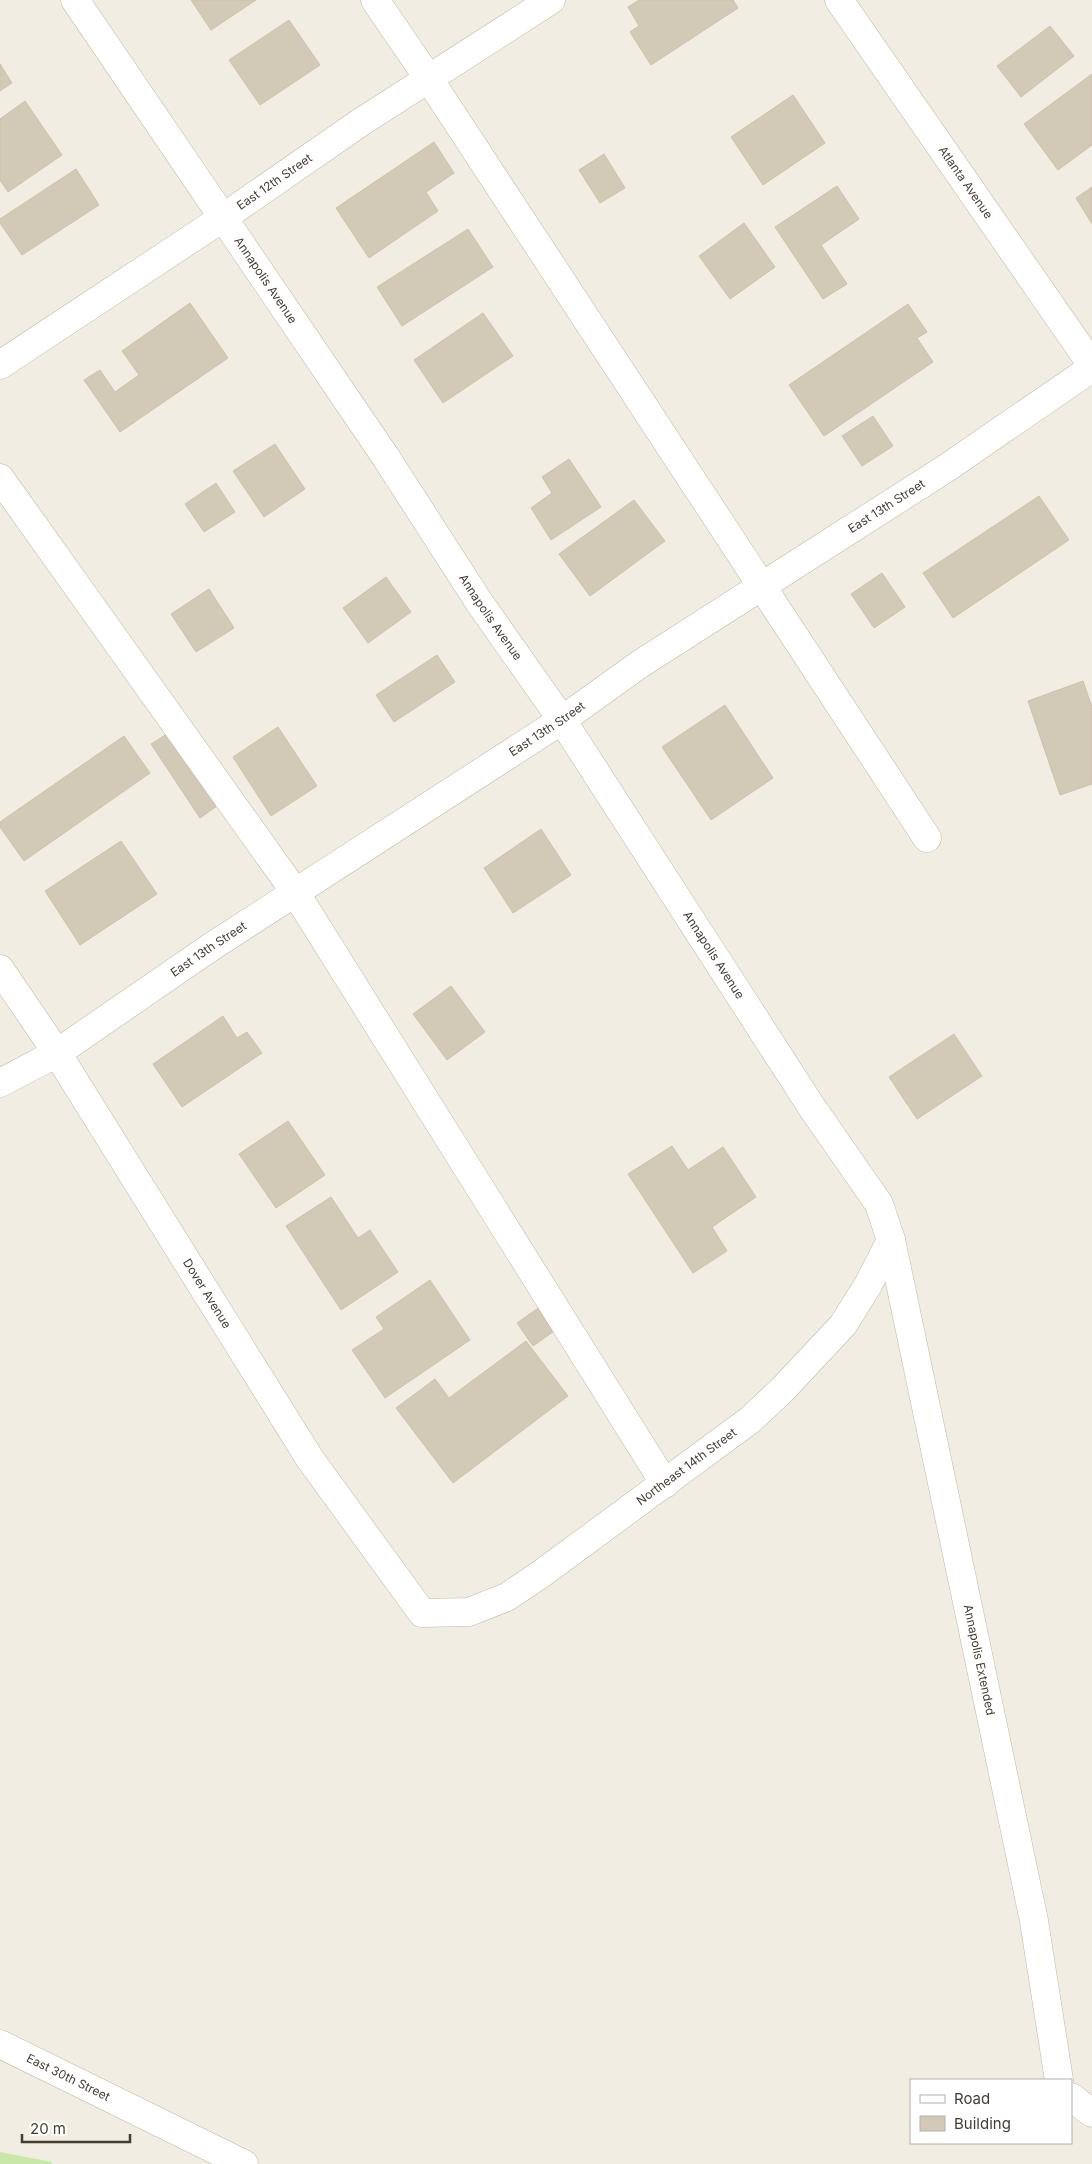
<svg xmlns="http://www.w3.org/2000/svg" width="1092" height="2164" font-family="Inter,sans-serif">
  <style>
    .green { fill: #c9e7a9 }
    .building { fill: #d3c9b7; stroke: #cec1aa }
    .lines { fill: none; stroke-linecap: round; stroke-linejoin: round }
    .minor-casing { stroke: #c0b8a7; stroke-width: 29 }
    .minor { stroke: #fff; stroke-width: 28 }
    .labels { text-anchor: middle; stroke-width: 4.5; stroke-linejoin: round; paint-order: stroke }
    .street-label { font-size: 12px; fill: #433d32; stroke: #fff }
  </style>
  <rect width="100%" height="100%" fill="#f1ede2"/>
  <path class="green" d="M 0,2152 L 52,2162 L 51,2164 L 0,2164 Z"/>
  <path class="building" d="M 191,0 L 256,0 L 211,30 Z
    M 639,0 L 733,0 L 738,8 L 651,65 L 630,32 L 639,26 L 628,7 Z
    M 289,20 L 320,65 L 260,105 L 229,60 Z
    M 1050,26 L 1074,56 L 1021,97 L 997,66 Z
    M 0,64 L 12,83 L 0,91 Z
    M 1092,74 L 1092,145 L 1058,170 L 1024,124 Z
    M 793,95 L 825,143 L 763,185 L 731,137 Z
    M 25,101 L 62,155 L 8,192 L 0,180 L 0,119 Z
    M 434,142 L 454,173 L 426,192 L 438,211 L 369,258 L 336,208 Z
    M 604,154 L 625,188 L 600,203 L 579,170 Z
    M 76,169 L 99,205 L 22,255 L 0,223 L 0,219 Z
    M 837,186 L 859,219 L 821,245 L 847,284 L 823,299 L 775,227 Z
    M 1092,187 L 1092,224 L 1076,198 Z
    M 744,223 L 775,267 L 730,299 L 699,256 Z
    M 468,229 L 493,267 L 402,326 L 377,287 Z
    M 190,303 L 228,358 L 120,432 L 84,380 L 100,370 L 115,392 L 139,375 L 122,351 Z
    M 908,304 L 927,332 L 917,338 L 933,362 L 824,436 L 789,385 Z
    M 483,313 L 513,356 L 443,403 L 414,360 Z
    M 873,416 L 893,446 L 862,466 L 842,436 Z
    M 275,444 L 305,489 L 264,517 L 233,471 Z
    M 569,459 L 601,507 L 551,540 L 531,508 L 552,493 L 542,477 Z
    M 216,483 L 235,512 L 204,532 L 185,504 Z
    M 1039,496 L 1069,540 L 953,618 L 923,573 Z
    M 634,500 L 665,541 L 590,596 L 559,554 Z
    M 882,573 L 905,607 L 874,628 L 851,594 Z
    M 386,577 L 411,612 L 368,643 L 343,608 Z
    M 209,589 L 234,628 L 196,652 L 171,614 Z
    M 437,655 L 455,682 L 394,722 L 376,695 Z
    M 1083,681 L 1092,707 L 1092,784 L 1060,795 L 1028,701 Z
    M 725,705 L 773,778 L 711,820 L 662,747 Z
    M 183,724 L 231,796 L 200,818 L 151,744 Z
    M 278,727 L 317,786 L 271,816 L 233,757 Z
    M 124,736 L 150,773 L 24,861 L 0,827 L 0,822 Z
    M 541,829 L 571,875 L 513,913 L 484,868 Z
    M 121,841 L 157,894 L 80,945 L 45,891 Z
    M 451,986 L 485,1032 L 447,1060 L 413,1014 Z
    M 223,1016 L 237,1038 L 247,1032 L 262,1053 L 182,1107 L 153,1064 Z
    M 954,1034 L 982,1076 L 917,1119 L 889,1077 Z
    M 288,1121 L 325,1175 L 276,1208 L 239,1154 Z
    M 672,1146 L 688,1170 L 723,1147 L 756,1197 L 712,1227 L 727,1251 L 693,1273 L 628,1174 Z
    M 331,1197 L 358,1238 L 370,1230 L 398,1272 L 341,1310 L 286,1226 Z
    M 430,1280 L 470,1340 L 385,1398 L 352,1350 L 384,1329 L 376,1317 Z
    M 558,1294 L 574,1317 L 533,1346 L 517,1323 Z
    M 526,1341 L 568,1396 L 453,1483 L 396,1408 L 435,1379 L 449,1398 Z"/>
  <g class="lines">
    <defs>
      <g id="minor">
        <path id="s1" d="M 75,0 L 385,456 L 479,602 L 562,720 L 811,1106 L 879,1204 L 891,1240 L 1034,1921 L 1059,2080"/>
        <path d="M 375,0 L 429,79 L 927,838"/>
        <path id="s2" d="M 839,0 L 1092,365"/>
        <path id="s3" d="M 0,365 L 224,217 L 358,124 L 551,0"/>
        <path d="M 0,478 L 295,892 L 665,1484"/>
        <path id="s4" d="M 0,969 L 57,1053 L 310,1459 L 422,1613 L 469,1612 L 507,1597 L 541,1574 L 750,1420 L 782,1390 L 843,1325 L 868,1285 L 891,1240"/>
        <path id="s5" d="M 0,1083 L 57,1053 L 211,947 L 562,720 L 640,664 L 945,469 L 1092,368"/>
        <path id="s6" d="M 0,2044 L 244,2164"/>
        <path d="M 1071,2097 L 1092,2113"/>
      </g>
    </defs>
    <use href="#minor" class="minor-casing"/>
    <use href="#minor" class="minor"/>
  </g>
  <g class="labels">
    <g class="street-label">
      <text dy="4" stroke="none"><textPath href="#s3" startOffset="330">East 12th Street</textPath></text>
      <text dy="4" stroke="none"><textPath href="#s2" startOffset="222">Atlanta Avenue</textPath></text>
      <text dy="4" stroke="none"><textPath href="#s1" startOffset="339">Annapolis Avenue</textPath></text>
      <text dy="4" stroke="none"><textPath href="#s5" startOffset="1058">East 13th Street</textPath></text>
      <text dy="4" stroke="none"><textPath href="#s1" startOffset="744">Annapolis Avenue</textPath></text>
      <text dy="4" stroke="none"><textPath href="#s5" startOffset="652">East 13th Street</textPath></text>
      <text dy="4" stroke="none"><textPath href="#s5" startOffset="248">East 13th Street</textPath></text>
      <text dy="4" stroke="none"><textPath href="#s1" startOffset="1149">Annapolis Avenue</textPath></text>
      <text dy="4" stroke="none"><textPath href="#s4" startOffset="385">Dover Avenue</textPath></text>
      <text dy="4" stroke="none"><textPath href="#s4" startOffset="1080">Northeast 14th Street</textPath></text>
      <text dy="4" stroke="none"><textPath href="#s1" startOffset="1915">Annapolis Extended</textPath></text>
      <text dy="4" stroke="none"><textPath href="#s6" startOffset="76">East 30th Street</textPath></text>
    </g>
  </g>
  <rect x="910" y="2079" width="162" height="65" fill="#ffffff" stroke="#b4b1ad"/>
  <rect x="920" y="2095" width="25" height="8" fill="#ffffff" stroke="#b4b1ad"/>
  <text x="954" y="2104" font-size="15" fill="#433d32">Road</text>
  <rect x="920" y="2116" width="25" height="15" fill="#d3c9b7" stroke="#b4b1ad"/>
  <text x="954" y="2129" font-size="15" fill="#433d32">Building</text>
  <path d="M22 2134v8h108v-8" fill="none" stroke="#433d32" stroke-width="2.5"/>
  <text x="30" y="2134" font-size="15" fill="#433d32" stroke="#ffffff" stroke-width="4" paint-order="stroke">20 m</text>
</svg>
